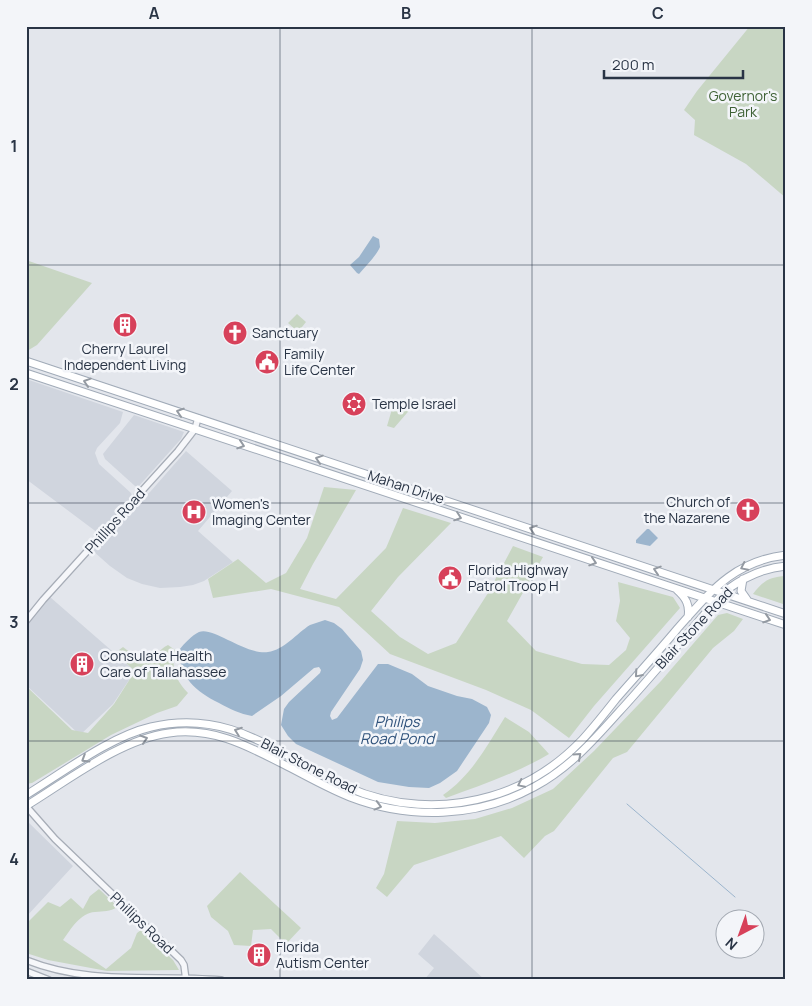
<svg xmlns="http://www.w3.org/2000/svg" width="812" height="1006" font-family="Manrope,sans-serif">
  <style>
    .built { fill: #d0d5de }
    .green { fill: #c8d6c3 }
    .water { fill: #9cb5cd }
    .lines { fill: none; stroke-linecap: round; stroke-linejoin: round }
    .stream { stroke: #9cb5cd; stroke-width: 1 }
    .minor-casing { stroke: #a7adb7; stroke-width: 8 }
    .major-casing { stroke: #a1abb8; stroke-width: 9 }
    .minor { stroke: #f6f7fa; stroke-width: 5.5 }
    .major { stroke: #fff; stroke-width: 7 }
    .oneway { stroke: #949aa2 }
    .grid { fill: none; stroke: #293445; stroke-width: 1; stroke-opacity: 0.55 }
    .labels { text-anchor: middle; stroke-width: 5; stroke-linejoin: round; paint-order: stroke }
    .park-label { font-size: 14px; fill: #3f6236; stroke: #f3f5f9 }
    .poi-label { font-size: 14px; fill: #293445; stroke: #f3f5f9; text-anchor: start }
    .street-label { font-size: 14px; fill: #293445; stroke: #f3f5f9 }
    .water-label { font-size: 15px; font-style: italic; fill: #30537c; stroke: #f3f5f9 }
    .neatline { fill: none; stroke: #293445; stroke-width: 2 }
    .grid-label { font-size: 16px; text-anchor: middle; font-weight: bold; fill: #293445 }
  </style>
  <rect width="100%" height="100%" fill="#e3e6ec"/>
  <path class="built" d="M 26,379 L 123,412 L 120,423 L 97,448 L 95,453 L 99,464 L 131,493 L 132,497 L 98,533 L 26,479 Z
    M 134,415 L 184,432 L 181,439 L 138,487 L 135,486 L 105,459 L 103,454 Z
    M 186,451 L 232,491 L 198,531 L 233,562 L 204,581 L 193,585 L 180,587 L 160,588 L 142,584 L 127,578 L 110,566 L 93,551 L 135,504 L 150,492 Z
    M 50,597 L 135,671 L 113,704 L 80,735 L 26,685 L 26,626 Z
    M 26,820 L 73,866 L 26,917 Z
    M 434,934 L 451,949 L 485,980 L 424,980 L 434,968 L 418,954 Z"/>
  <path class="green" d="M 750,26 L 786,26 L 786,198 L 746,164 L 694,135 L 695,120 L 684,110 L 697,91 Z
    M 26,260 L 92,283 L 37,345 L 27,351 Z
    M 297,314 L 306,322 L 298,332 L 288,323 Z
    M 395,399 L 413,406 L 394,428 L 387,426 Z
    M 324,487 L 356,490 L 313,564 L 300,589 L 336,599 L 386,548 L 403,508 L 451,523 L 398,577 L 371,611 L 400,637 L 428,654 L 456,643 L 488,593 L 513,546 L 543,557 L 507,621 L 536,651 L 582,664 L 609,665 L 626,650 L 630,638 L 616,621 L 620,601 L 618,582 L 673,597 L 680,608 L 594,706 L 569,738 L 531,710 L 486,690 L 390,654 L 339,607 L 271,589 L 213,598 L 208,579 L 238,559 L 266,583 L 286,573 L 307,538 Z
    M 786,576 L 786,605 L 753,594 C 763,581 769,577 786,576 Z
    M 727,613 L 743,619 L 734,631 L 713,648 L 627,752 L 613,758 L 554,831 L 545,836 L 524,858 L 501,836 L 414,865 L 387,897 L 376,888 L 384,874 L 397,821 L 435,823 L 475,819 L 512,808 L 553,789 L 594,751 L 661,681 L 718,615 Z
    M 168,645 L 175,650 C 171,668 175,679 188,693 L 177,706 L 157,713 L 111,735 L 32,783 L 26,784 L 26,686 L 72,730 L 88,733 L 114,704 L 135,671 L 117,655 L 119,650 L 123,647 L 144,663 C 154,660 159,649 168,645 Z
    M 505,717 L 529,732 L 549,754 C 517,773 481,785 446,798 L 443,795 C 471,776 487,746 505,717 Z
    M 240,872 L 301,928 L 286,944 L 271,929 L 253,930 L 251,946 L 234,945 L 228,931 L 211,917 L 207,906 Z
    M 99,889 L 118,907 C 109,912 104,911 95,912 C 80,913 71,929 63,940 L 106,969 L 131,948 L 137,933 L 141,930 L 173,960 L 179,970 L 107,971 L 48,960 L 26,953 L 26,924 L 48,902 L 60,907 L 71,898 L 83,909 L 90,896 Z"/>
  <path class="water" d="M 373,236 L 379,239 L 380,247 C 376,256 366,266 359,274 L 357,273 L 350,265 L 359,257 Z
    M 647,529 L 649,529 L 658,538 L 650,546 L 636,543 L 636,540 Z
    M 325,620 L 334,623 L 342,629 L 361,651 L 363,660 L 360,669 L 331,712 L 330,716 L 332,720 L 337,718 L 378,664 L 388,664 L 412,674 L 428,686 L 457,696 L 472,699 L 487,707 L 491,715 L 489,723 L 457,771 L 440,783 L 429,788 L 409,787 L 378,782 L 296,744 L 288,736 L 281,725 L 284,709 L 289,702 L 320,673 L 321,670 L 319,667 L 314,668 L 281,696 L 252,716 C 240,714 230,709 219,703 C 195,691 180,678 179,650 C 184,644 192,635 199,632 C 213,626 245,655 268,652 C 284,650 297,633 310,625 C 315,623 320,622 325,620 Z"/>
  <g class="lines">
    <path class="stream" d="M 627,804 L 735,897"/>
    <defs>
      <path id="minor" d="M 26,621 L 43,600 L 178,451 L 195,429 L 198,418
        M 26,806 L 55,839 L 181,960 L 184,965 L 186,980
        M 26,960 C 91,986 154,974 221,980
        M 26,971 L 49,980"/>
      <path id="major" d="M 26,361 L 786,614
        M 26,373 L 786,625
        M 743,579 L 741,591 L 748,601
        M 677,590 C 686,598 690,605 688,617
        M 26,795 C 62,773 111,736 151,727 C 232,708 279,756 347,787 C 392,807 444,810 491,796 C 526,786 557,766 582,740 C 594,727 605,713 616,699 C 637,675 658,652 678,628 C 711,591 734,561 786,555
        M 26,806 C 67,781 121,739 169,733 C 212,727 246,745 283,764 C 305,775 327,788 350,797 C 410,820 477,818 534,787 C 568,769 593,741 618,713 C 643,686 667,657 692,629 C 703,616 715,601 728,589 C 746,576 764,568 786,566"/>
    </defs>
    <use href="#minor" class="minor-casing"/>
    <use href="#major" class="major-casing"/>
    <use href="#minor" class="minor"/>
    <use href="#major" class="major"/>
  </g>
  <defs><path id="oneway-chevron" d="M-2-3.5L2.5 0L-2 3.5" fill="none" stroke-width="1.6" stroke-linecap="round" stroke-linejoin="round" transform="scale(1.25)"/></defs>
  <g class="oneway">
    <use href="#oneway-chevron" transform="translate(87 382) rotate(-162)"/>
    <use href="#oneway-chevron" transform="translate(180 412) rotate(-162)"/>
    <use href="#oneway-chevron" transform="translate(241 445) rotate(18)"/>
    <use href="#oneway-chevron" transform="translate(319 459) rotate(-162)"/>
    <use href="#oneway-chevron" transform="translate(458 517) rotate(19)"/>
    <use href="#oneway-chevron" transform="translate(533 529) rotate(-161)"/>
    <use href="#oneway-chevron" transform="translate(593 562) rotate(18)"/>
    <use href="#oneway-chevron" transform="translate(744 567) rotate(154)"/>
    <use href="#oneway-chevron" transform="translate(657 570) rotate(-162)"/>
    <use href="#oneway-chevron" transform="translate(767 619) rotate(18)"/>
    <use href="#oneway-chevron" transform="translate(638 674) rotate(131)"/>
    <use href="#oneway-chevron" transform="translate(238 731) rotate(-160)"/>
    <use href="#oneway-chevron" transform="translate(144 739) rotate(-18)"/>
    <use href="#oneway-chevron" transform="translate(578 756) rotate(-42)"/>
    <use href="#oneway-chevron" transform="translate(85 759) rotate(148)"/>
    <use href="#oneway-chevron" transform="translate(521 784) rotate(154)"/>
    <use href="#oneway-chevron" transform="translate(378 806) rotate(15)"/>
  </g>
  <path class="grid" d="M 280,26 L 280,980M 532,26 L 532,980M 26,265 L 786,265M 26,503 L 786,503M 26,741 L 786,741"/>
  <defs>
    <symbol id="building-disc" viewBox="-11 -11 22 22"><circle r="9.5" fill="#d7415a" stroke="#f3f5f9"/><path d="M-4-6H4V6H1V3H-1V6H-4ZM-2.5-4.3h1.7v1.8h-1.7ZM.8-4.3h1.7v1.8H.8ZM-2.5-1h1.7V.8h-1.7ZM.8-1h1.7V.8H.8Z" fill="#fff"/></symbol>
    <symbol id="church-disc" viewBox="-11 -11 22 22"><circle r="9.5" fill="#d7415a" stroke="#f3f5f9"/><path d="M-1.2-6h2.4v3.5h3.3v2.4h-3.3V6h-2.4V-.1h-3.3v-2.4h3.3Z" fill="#fff"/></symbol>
    <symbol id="civic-disc" viewBox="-11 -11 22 22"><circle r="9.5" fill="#d7415a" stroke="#f3f5f9"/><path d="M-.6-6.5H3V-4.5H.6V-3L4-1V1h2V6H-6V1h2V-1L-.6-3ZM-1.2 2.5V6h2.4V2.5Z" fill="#fff"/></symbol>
    <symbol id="synagogue-disc" viewBox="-11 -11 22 22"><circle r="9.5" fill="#d7415a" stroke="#f3f5f9"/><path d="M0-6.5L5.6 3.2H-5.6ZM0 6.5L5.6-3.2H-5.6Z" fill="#fff"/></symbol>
    <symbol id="hospital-disc" viewBox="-11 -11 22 22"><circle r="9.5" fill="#d7415a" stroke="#f3f5f9"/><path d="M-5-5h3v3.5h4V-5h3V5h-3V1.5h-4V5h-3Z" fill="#fff"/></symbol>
  </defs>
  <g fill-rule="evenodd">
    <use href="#building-disc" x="111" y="311" width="28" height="28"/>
    <use href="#church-disc" x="221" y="319" width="28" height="28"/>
    <use href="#civic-disc" x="253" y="348" width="28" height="28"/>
    <use href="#synagogue-disc" x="340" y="390" width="28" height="28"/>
    <use href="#church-disc" x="734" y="496" width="28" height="28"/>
    <use href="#hospital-disc" x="180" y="498" width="28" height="28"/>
    <use href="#civic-disc" x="436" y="564" width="28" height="28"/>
    <use href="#building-disc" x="68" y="650" width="28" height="28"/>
    <use href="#building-disc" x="245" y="941" width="28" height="28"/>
  </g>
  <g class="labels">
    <g class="park-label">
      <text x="743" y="101">Governor's<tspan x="743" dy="16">Park</tspan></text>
    </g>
    <g class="poi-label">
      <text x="252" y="338">Sanctuary</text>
      <text x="125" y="354" text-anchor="middle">Cherry Laurel<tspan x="125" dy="16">Independent Living</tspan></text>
      <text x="284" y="359">Family<tspan x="284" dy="16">Life Center</tspan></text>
      <text x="372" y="409">Temple Israel</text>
      <text x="730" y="507" text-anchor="end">Church of<tspan x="730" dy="16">the Nazarene</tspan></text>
      <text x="212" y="509">Women's<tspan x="212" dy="16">Imaging Center</tspan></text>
      <text x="468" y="575">Florida Highway<tspan x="468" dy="16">Patrol Troop H</tspan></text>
      <text x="100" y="661">Consulate Health<tspan x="100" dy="16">Care of Tallahassee</tspan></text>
      <text x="276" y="952">Florida<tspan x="276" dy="16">Autism Center</tspan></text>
    </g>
    <g class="street-label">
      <text transform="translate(406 487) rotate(18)" y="5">Mahan Drive</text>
      <text transform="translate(115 521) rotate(-48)" y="5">Phillips Road</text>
      <text transform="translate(694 628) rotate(-47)" y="5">Blair Stone Road</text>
      <text transform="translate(309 766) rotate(27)" y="5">Blair Stone Road</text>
      <text transform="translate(142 923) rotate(44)" y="5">Phillips Road</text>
    </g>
    <g class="water-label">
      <text x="397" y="727">Philips<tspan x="397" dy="17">Road Pond</tspan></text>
    </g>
  </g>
  <rect width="812" height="1006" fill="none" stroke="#f3f5f9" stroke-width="55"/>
  <g transform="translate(740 934) rotate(221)"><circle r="24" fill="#f3f5f9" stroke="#a2a8b1"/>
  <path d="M0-4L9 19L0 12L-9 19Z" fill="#d7415a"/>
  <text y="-8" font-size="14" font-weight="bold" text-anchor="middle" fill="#293445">N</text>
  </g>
  <path d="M604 70v8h139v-8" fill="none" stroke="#293445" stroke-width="2.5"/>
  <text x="612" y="70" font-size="15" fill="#293445" stroke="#f3f5f9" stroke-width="4" paint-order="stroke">200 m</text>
  <rect x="28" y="28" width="756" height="950" class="neatline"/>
  <g class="grid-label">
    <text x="154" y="19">A</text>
    <text x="406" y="19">B</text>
    <text x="658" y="19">C</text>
    <text x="14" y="152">1</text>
    <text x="14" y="390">2</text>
    <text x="14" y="628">3</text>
    <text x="14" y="865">4</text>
  </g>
</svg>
